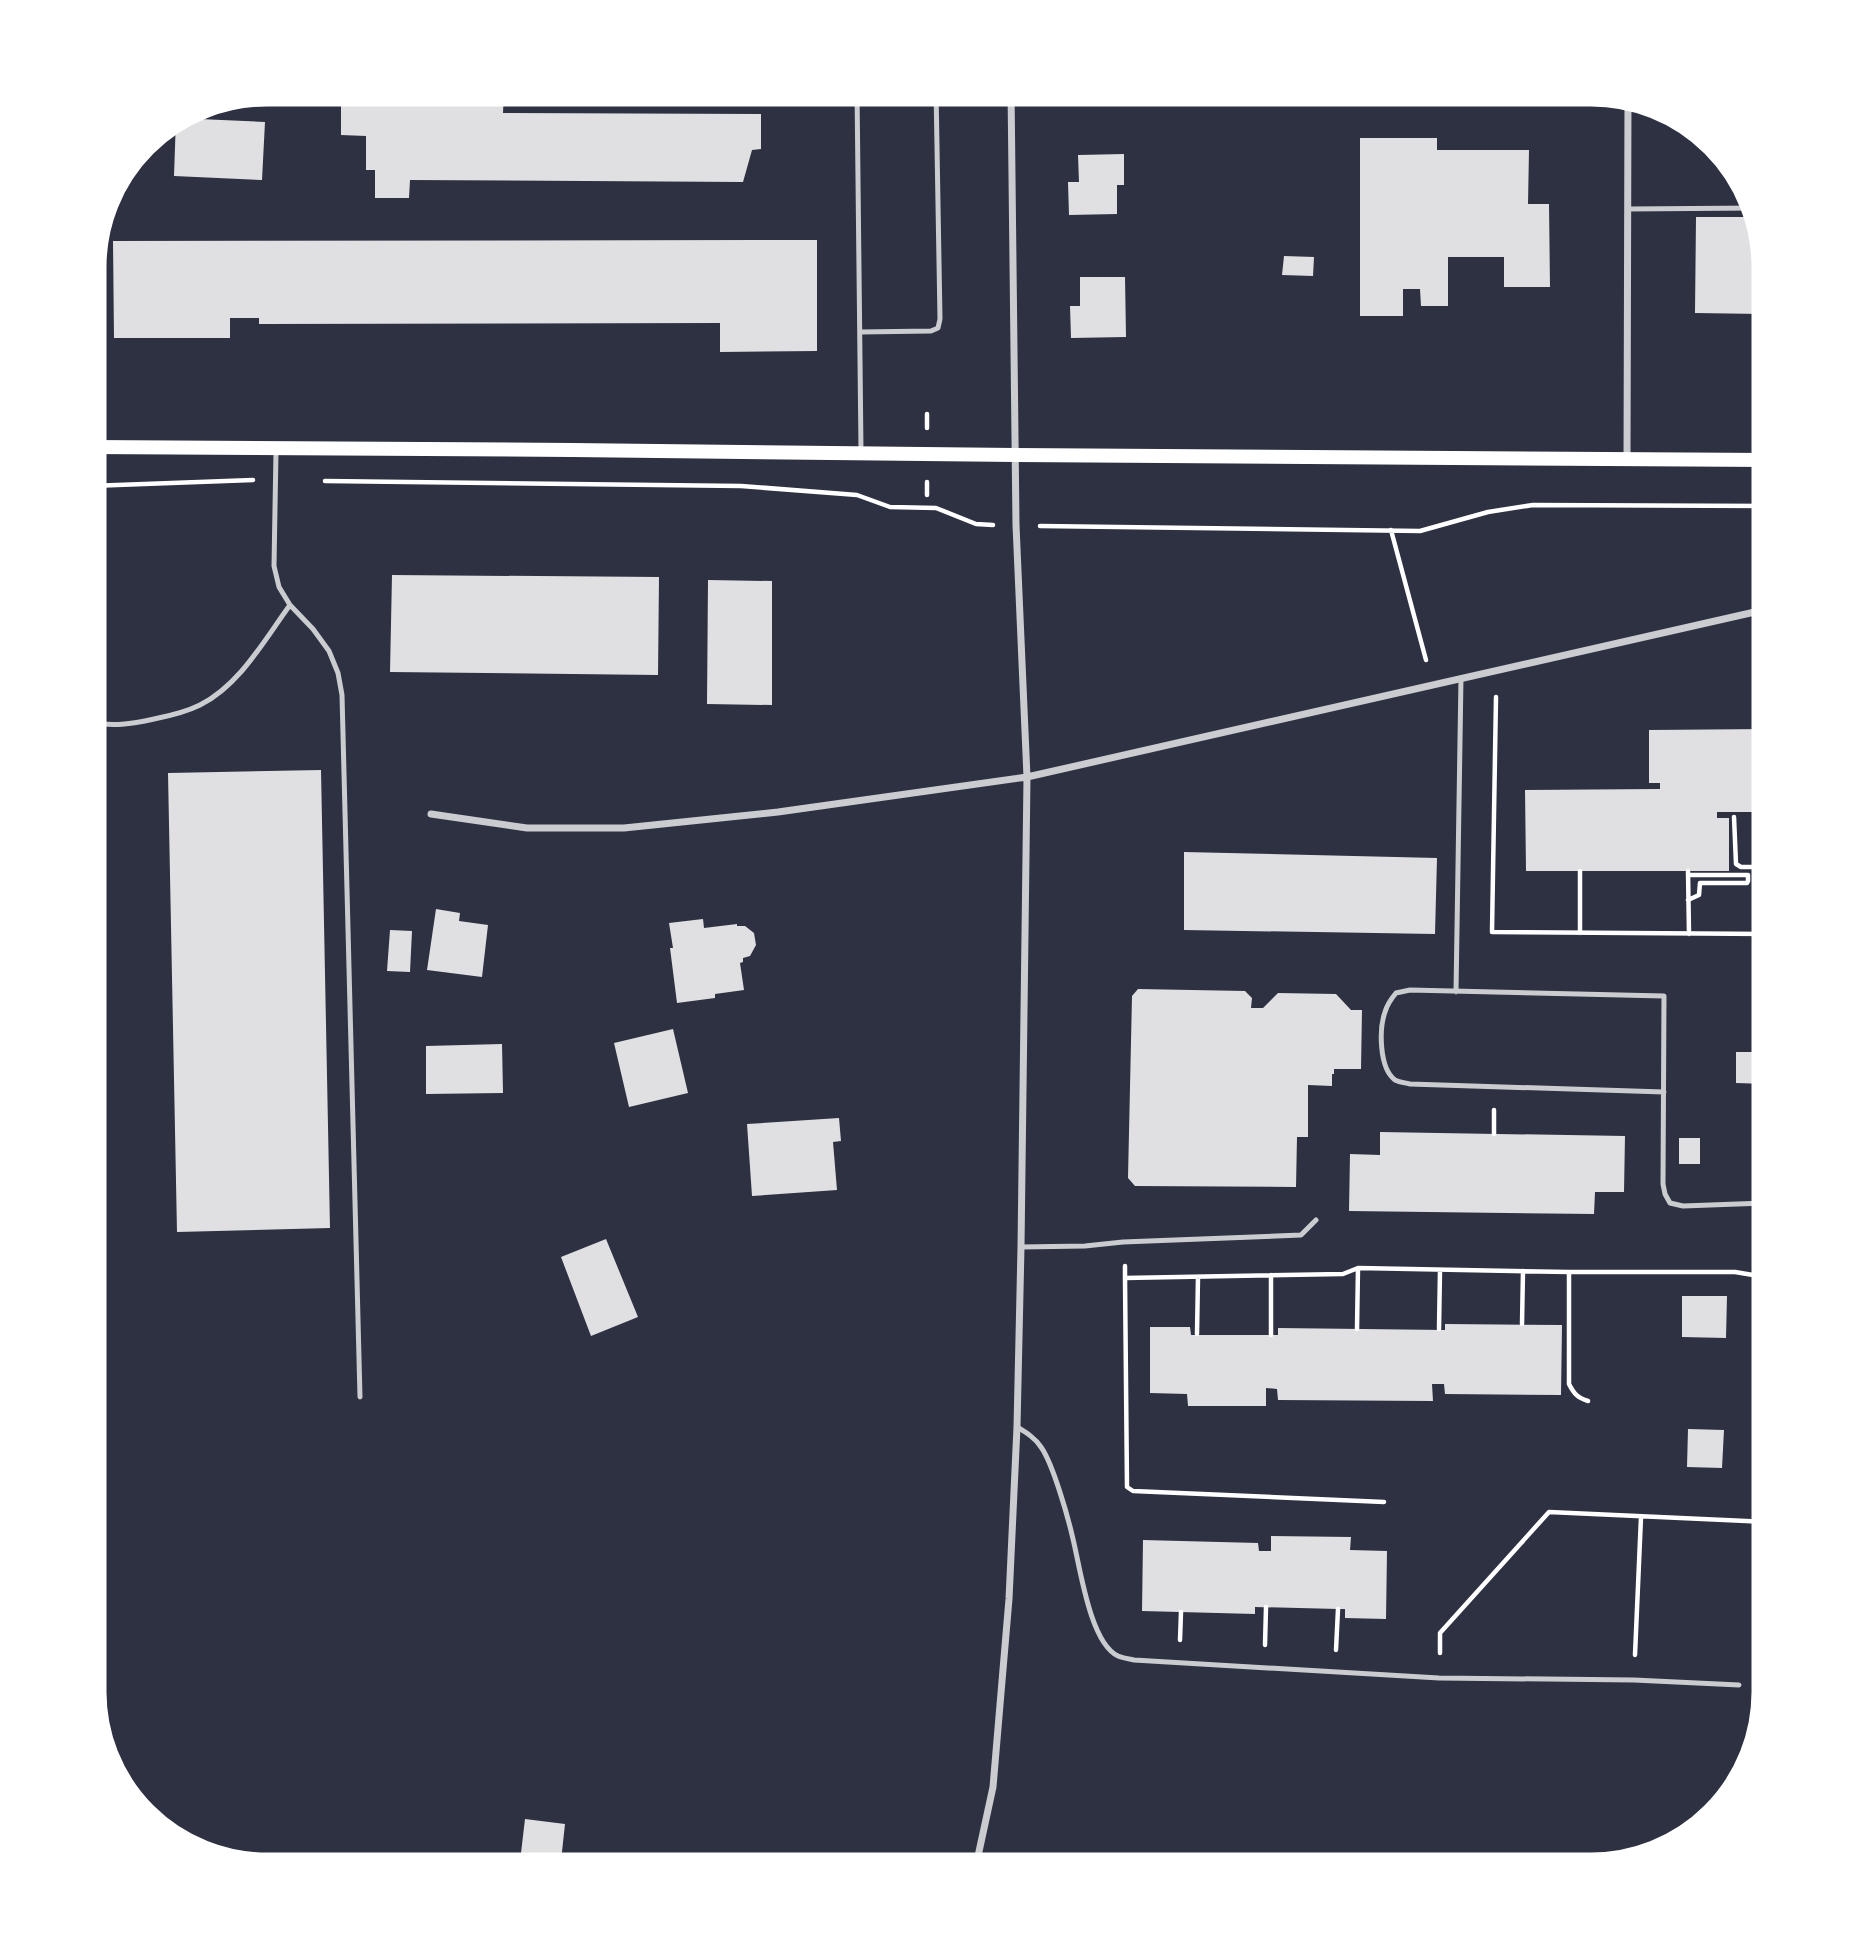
<svg xmlns="http://www.w3.org/2000/svg" width="1857" height="1959" font-family="Roboto,sans-serif">
  <style>
    .building { fill: #e0e0e3 }
    .lines { fill: none; stroke-linecap: round; stroke-linejoin: round }
    .path { stroke: #fff; stroke-width: 4.5 }
    .service { stroke: #caccd0; stroke-width: 5 }
    .minor { stroke: #caccd0; stroke-width: 7 }
    .secondary { stroke: #fff; stroke-width: 14 }
    .rim { fill: none; stroke: #fff; stroke-width: 9 }
  </style>
  <rect width="100%" height="100%" fill="#2d3142"/>
  <path class="building" d="M 350,89 L 504,89 L 503,113 L 761,114 L 761,149 L 752,150 L 743,182 L 410,180 L 409,198 L 375,198 L 375,170 L 366,170 L 366,136 L 341,135 L 341,102 L 343,97 Z
    M 176,118 L 265,122 L 262,180 L 174,176 Z
    M 1360,138 L 1437,138 L 1437,150 L 1529,150 L 1528,204 L 1549,204 L 1550,287 L 1504,287 L 1504,257 L 1448,257 L 1448,306 L 1421,306 L 1420,289 L 1403,289 L 1403,316 L 1360,316 Z
    M 1124,154 L 1124,185 L 1117,185 L 1117,214 L 1069,215 L 1068,182 L 1079,182 L 1078,155 Z
    M 1696,217 L 1759,217 L 1768,266 L 1768,309 L 1761,310 L 1761,314 L 1695,313 Z
    M 817,240 L 817,351 L 720,352 L 720,323 L 259,324 L 259,318 L 230,318 L 230,338 L 114,338 L 113,241 Z
    M 1284,256 L 1314,257 L 1313,276 L 1282,275 Z
    M 1080,277 L 1125,277 L 1126,337 L 1071,338 L 1070,306 L 1080,306 Z
    M 392,575 L 659,577 L 658,675 L 390,672 Z
    M 708,580 L 772,581 L 772,705 L 707,704 Z
    M 1768,729 L 1768,812 L 1717,812 L 1717,818 L 1729,818 L 1729,871 L 1526,871 L 1525,790 L 1660,789 L 1660,783 L 1649,783 L 1649,730 Z
    M 321,770 L 330,1228 L 177,1232 L 168,773 Z
    M 1184,852 L 1437,858 L 1435,934 L 1184,930 Z
    M 436,909 L 460,913 L 459,921 L 488,925 L 482,977 L 427,970 Z
    M 703,919 L 704,928 L 737,924 L 737,926 L 745,926 L 754,933 L 756,945 L 750,956 L 743,958 L 743,962 L 740,963 L 744,990 L 715,994 L 715,998 L 677,1003 L 670,948 L 673,948 L 669,923 Z
    M 390,930 L 412,931 L 410,972 L 387,971 Z
    M 1138,989 L 1245,991 L 1252,998 L 1251,1008 L 1263,1008 L 1278,993 L 1336,994 L 1351,1010 L 1362,1010 L 1361,1069 L 1334,1069 L 1334,1074 L 1332,1074 L 1332,1086 L 1308,1085 L 1308,1137 L 1297,1137 L 1296,1187 L 1135,1186 L 1128,1178 L 1132,996 Z
    M 673,1029 L 688,1093 L 629,1107 L 614,1043 Z
    M 502,1044 L 503,1093 L 426,1094 L 426,1046 Z
    M 1736,1052 L 1768,1052 L 1767,1084 L 1736,1083 Z
    M 839,1118 L 841,1141 L 833,1142 L 837,1190 L 752,1196 L 747,1124 Z
    M 1380,1132 L 1625,1136 L 1624,1192 L 1595,1192 L 1594,1214 L 1349,1211 L 1350,1154 L 1380,1155 Z
    M 1679,1138 L 1700,1138 L 1700,1164 L 1679,1164 Z
    M 606,1239 L 638,1317 L 591,1336 L 561,1257 Z
    M 1682,1296 L 1727,1296 L 1726,1338 L 1682,1337 Z
    M 1445,1324 L 1562,1325 L 1561,1395 L 1445,1394 L 1444,1384 L 1432,1384 L 1433,1401 L 1278,1400 L 1277,1389 L 1266,1388 L 1266,1406 L 1188,1406 L 1187,1394 L 1150,1393 L 1150,1327 L 1190,1327 L 1191,1335 L 1278,1335 L 1278,1328 L 1445,1330 Z
    M 1688,1429 L 1724,1430 L 1722,1468 L 1687,1467 Z
    M 1271,1536 L 1351,1537 L 1350,1550 L 1387,1551 L 1386,1619 L 1345,1618 L 1345,1609 L 1338,1609 L 1255,1607 L 1255,1614 L 1142,1611 L 1143,1540 L 1258,1543 L 1259,1551 L 1271,1551 Z
    M 525,1819 L 565,1824 L 560,1870 L 519,1870 Z"/>
  <g class="lines">
    <path class="path" d="M 927,428 L 927,414
      M 325,481 L 741,486 L 857,495 L 890,507 L 936,508 L 976,524 L 993,525
      M 927,482 L 927,495
      M 90,486 L 253,480
      M 1040,526 L 1420,531 L 1488,512 L 1533,505 L 1768,506
      M 1391,530 L 1426,660
      M 1496,697 L 1492,932 L 1768,934
      M 1734,817 L 1736,864 L 1741,867 L 1768,867
      M 1580,871 L 1580,933
      M 1688,871 L 1689,934
      M 1688,875 L 1748,875 L 1748,881 L 1747,883 L 1700,883 L 1699,895 L 1688,900
      M 1494,1134 L 1494,1110
      M 1125,1266 L 1125,1278 L 1343,1274 L 1358,1268 L 1569,1272 L 1735,1272 L 1753,1275 L 1768,1281
      M 1569,1272 L 1569,1384 C 1574,1394 1578,1398 1588,1401
      M 1125,1278 L 1127,1487 L 1133,1491 L 1384,1502
      M 1522,1324 L 1523,1271
      M 1357,1329 L 1358,1268
      M 1439,1329 L 1440,1270
      M 1197,1334 L 1198,1277
      M 1271,1335 L 1271,1275
      M 1180,1640 L 1181,1612
      M 1265,1645 L 1266,1607
      M 1336,1650 L 1338,1609
      M 1440,1653 L 1440,1633 L 1549,1512 L 1768,1522
      M 1635,1655 L 1641,1517"/>
    <path class="service" d="M 857,89 L 861,450
      M 1628,209 L 1757,208
      M 860,332 L 931,331 L 938,328 L 940,319 L 936,89
      M 276,451 L 274,566 L 279,587 L 290,605 L 313,629 L 329,651 L 338,673 L 342,695 L 360,1397
      M 90,722 C 112,727 132,724 154,719 C 169,716 186,712 200,705 C 240,685 265,639 290,605
      M 1456,992 L 1461,678
      M 1664,1092 L 1410,1084 C 1406,1083 1399,1082 1395,1080 C 1379,1068 1379,1029 1385,1012 C 1387,1005 1391,999 1396,993 L 1410,990 L 1664,996 L 1663,1184 L 1665,1194 L 1670,1203 L 1683,1206 L 1765,1203 L 1768,1200
      M 1021,1247 L 1085,1246 L 1123,1242 L 1301,1235 L 1316,1220
      M 1017,1427 C 1027,1433 1035,1438 1041,1447 C 1053,1464 1068,1517 1073,1539 C 1080,1567 1090,1643 1118,1656 C 1123,1658 1129,1659 1134,1660 L 1439,1678 L 1634,1680 L 1739,1685
      M 125,1795 L 159,1829"/>
    <path class="minor" d="M 1627,459 L 1628,97
      M 431,814 L 527,828 L 624,828 L 778,812 L 1027,777 L 1768,609
      M 975,1870 L 993,1787 L 1009,1599 L 1017,1427 L 1021,1247 L 1027,777 L 1016,525 L 1011,89"/>
    <path class="secondary" d="M 90,447 L 572,450 L 1015,455 L 1768,460"/>
  </g>
  <path d="M0 0H1857V1959H0ZM267 102H1591A165 165 0 0 1 1756 267V1692A165 165 0 0 1 1591 1857H267A165 165 0 0 1 102 1692V267A165 165 0 0 1 267 102Z" fill="#fff" fill-rule="evenodd"/>
  <path class="rim" d="M267 102H1591A165 165 0 0 1 1756 267V1692A165 165 0 0 1 1591 1857H267A165 165 0 0 1 102 1692V267A165 165 0 0 1 267 102Z"/>
</svg>
